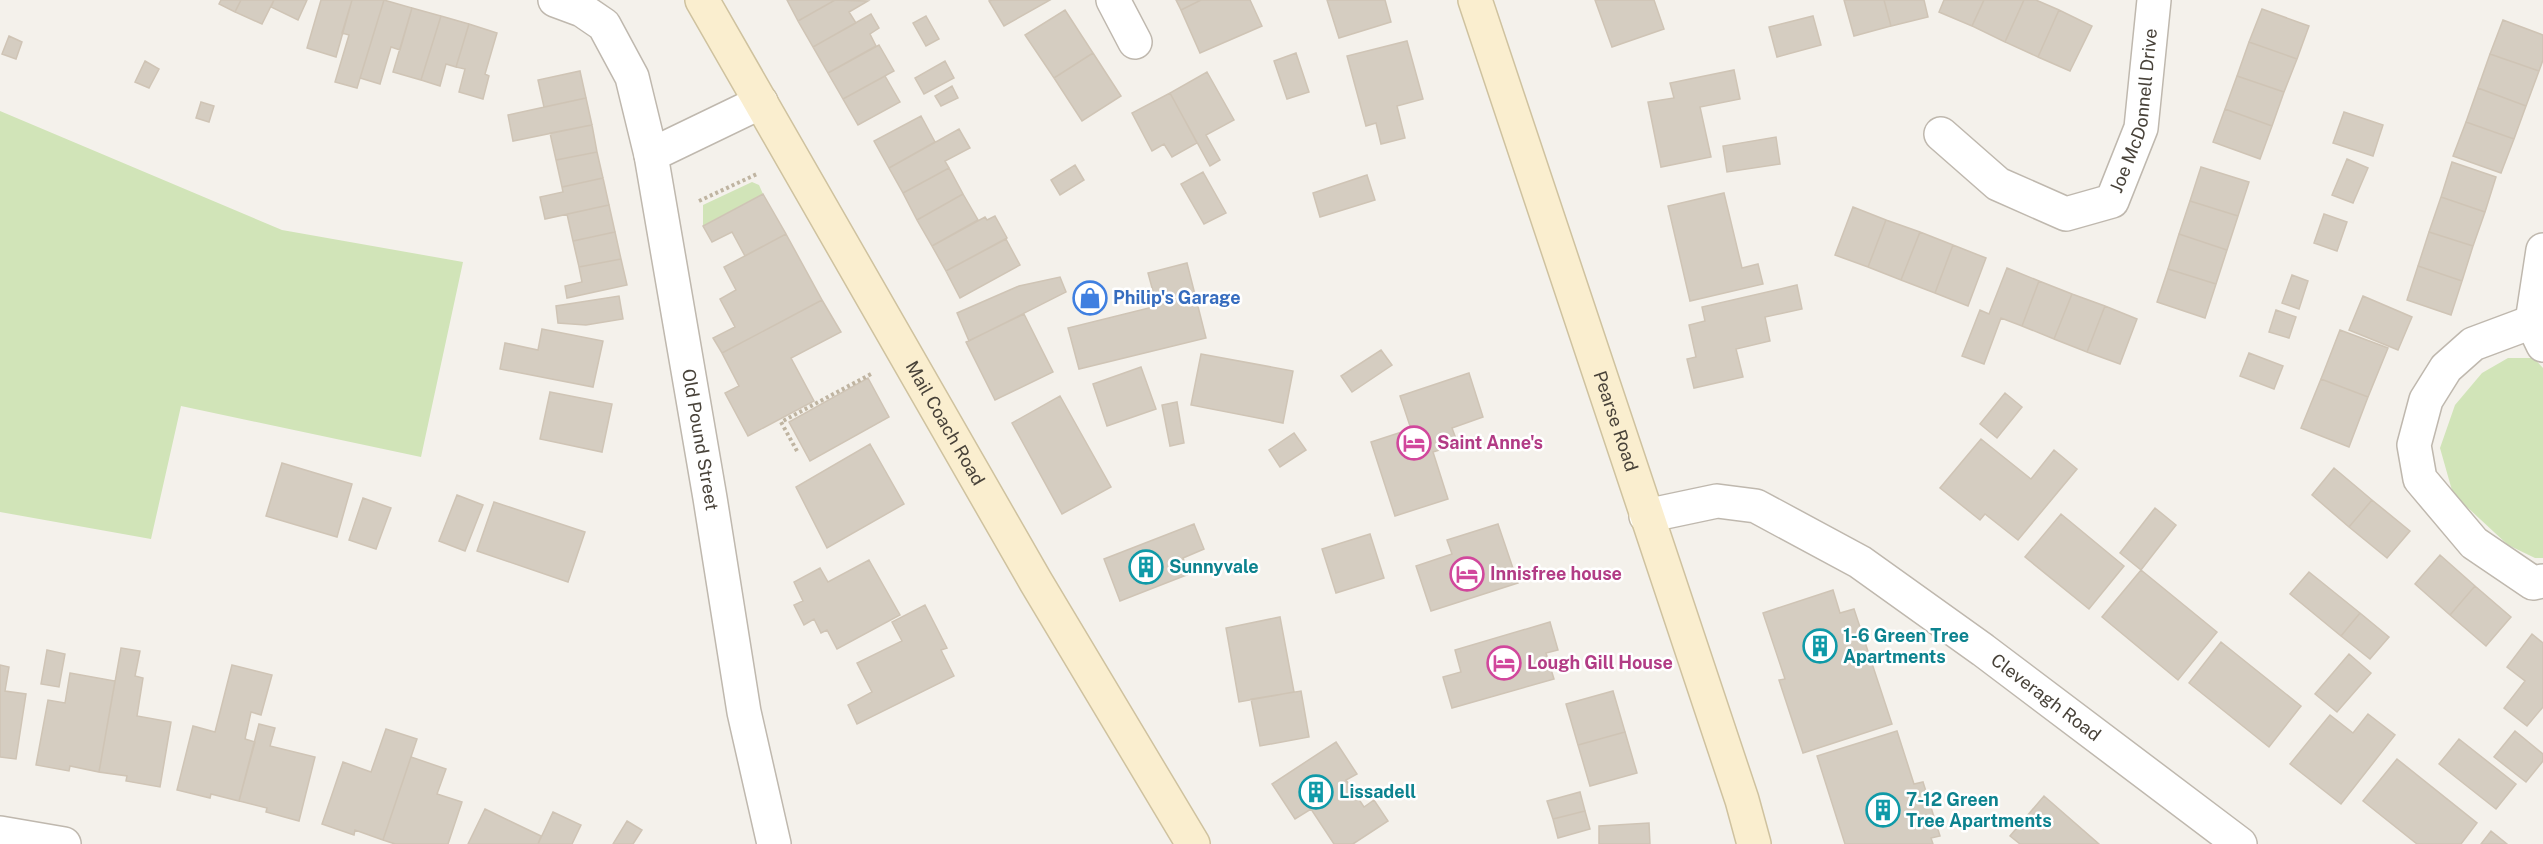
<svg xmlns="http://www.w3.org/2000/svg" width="2543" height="844" font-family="'Public Sans',sans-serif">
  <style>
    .green { fill: #d1e4b8 }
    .building { fill: #d5cdc1; stroke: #cfc4b5; stroke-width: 1.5 }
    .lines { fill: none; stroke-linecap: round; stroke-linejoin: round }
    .minor-casing { stroke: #bfb8ae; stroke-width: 36 }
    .tertiary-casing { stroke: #bfb8ae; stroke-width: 36 }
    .secondary-casing { stroke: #cfc29f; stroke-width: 36 }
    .path { stroke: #bfb4a1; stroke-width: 4; stroke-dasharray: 3 3; stroke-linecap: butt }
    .minor { stroke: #fff; stroke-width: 33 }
    .tertiary { stroke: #fff; stroke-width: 33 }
    .secondary { stroke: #faeecf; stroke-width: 33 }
    .labels { text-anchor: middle; stroke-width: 5; stroke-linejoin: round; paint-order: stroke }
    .street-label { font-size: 18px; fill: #484239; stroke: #fff }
    .shop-label { font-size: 18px; font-weight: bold; fill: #366cbe; stroke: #fff; text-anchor: start }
    .hotel-label { font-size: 18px; font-weight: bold; fill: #b23c85; stroke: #fff; text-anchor: start }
    .culture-label { font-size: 18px; font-weight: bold; fill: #0d838f; stroke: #fff; text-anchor: start }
  </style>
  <rect width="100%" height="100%" fill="#f4f1eb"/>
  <path class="green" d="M 0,111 L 282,230 L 463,262 L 421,457 L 181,406 L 151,539 L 0,512 Z
    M 752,182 L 759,185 L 763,194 L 703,226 L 703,205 Z
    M 2508,358 L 2534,358 L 2543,368 L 2543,558 L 2535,558 L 2508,545 L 2453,494 L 2440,448 L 2455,405 L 2482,373 Z"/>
  <path class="building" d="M 221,0 L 241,0 L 235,12 L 219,4 Z
    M 241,0 L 274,0 L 262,24 L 235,12 Z
    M 274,0 L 307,0 L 298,20 L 271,7 Z
    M 321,0 L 352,0 L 336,57 L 307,48 Z
    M 352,0 L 384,0 L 357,88 L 335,82 L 349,35 L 342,33 Z
    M 384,0 L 412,8 L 400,50 L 391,47 L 380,84 L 360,78 Z
    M 787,0 L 835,0 L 798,21 Z
    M 835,0 L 868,1 L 849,12 L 856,23 L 813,47 L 798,21 Z
    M 992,0 L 1050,0 L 1004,26 L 989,1 Z
    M 1176,0 L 1201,0 L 1181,10 Z
    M 1201,0 L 1250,0 L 1262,26 L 1200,53 L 1181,10 Z
    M 1327,0 L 1385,0 L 1391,22 L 1339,38 Z
    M 1595,0 L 1654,0 L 1664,29 L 1612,47 Z
    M 1844,0 L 1884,0 L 1891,26 L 1854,36 Z
    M 1884,0 L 1924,0 L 1928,17 L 1891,26 Z
    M 1944,0 L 1984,0 L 1972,26 L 1939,12 Z
    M 1984,0 L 2024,0 L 2005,42 L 1972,26 Z
    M 2024,0 L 2036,0 L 2059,10 L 2038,57 L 2005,42 Z
    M 412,8 L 441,16 L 421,80 L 393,72 Z
    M 2262,9 L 2309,26 L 2297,59 L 2249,42 Z
    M 1065,10 L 1093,53 L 1054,78 L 1025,35 Z
    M 2059,10 L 2092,26 L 2070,71 L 2038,57 Z
    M 871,14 L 879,28 L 870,34 L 876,46 L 828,73 L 813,47 Z
    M 441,16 L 469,24 L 456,67 L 446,64 L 440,86 L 421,80 Z
    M 926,16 L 939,39 L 926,46 L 913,23 Z
    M 1813,16 L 1821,45 L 1777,57 L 1769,27 Z
    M 2503,20 L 2543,35 L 2543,60 L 2539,71 L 2490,54 Z
    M 469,24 L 497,33 L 485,74 L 489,76 L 483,99 L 459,92 L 465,69 L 456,67 Z
    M 9,36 L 22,42 L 16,59 L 2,54 Z
    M 1407,41 L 1423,99 L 1397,106 L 1405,138 L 1381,144 L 1376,123 L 1366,126 L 1347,56 Z
    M 2249,42 L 2297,59 L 2284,92 L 2237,76 Z
    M 879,45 L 894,71 L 843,99 L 828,73 Z
    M 1093,53 L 1121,96 L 1082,121 L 1054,78 Z
    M 1296,53 L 1309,92 L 1287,99 L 1274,61 Z
    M 2490,54 L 2539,71 L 2526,106 L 2478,88 Z
    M 145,61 L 159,69 L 149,88 L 135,82 Z
    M 945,61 L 954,78 L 924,94 L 915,78 Z
    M 1734,70 L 1740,99 L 1700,107 L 1711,157 L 1661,167 L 1648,102 L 1674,98 L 1670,83 Z
    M 580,71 L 586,98 L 544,107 L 538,80 Z
    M 1207,72 L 1234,120 L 1206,135 L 1220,160 L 1210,166 L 1170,93 Z
    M 885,76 L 900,102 L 858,125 L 843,99 Z
    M 2237,76 L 2284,92 L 2272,126 L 2225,109 Z
    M 952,86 L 958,98 L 941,106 L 935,96 Z
    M 2478,88 L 2526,106 L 2514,139 L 2466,122 Z
    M 1170,93 L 1197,143 L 1172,157 L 1164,144 L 1152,151 L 1132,113 Z
    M 586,98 L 592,125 L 513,141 L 508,115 Z
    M 201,102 L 214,106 L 209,122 L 196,118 Z
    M 2225,109 L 2272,126 L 2260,159 L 2213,142 Z
    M 2344,112 L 2383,125 L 2373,156 L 2333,143 Z
    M 921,116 L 935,142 L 889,168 L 874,141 Z
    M 2466,122 L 2514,139 L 2501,173 L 2453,156 Z
    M 592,125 L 597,152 L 556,160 L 550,133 Z
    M 959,129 L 970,148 L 945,161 L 949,168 L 903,193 L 889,168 Z
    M 1776,137 L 1780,164 L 1727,172 L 1723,146 Z
    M 597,152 L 603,178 L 562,187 L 556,160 Z
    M 2347,159 L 2368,168 L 2353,203 L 2332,195 Z
    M 2452,162 L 2496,177 L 2485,212 L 2441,197 Z
    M 1075,165 L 1084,180 L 1060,195 L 1051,180 Z
    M 2201,167 L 2249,182 L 2238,216 L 2190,201 Z
    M 949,168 L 963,194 L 917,220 L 903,193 Z
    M 1203,172 L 1226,213 L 1204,224 L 1181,184 Z
    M 1367,175 L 1375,200 L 1320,217 L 1313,193 Z
    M 603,178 L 609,205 L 545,219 L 540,197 L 563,192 L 562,187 Z
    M 1724,193 L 1742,268 L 1758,264 L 1763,284 L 1690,301 L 1668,206 Z
    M 763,194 L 786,234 L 745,256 L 732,232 L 712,242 L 703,226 Z
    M 963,194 L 978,220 L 932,246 L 917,220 Z
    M 2441,197 L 2485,212 L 2473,246 L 2429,232 Z
    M 2190,201 L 2238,216 L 2227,250 L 2179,234 Z
    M 609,205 L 615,232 L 573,241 L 567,214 Z
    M 1853,207 L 1886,220 L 1868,267 L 1835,255 Z
    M 2324,214 L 2347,222 L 2337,251 L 2314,243 Z
    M 995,216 L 1007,238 L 946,271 L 932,246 L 985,217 L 987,220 Z
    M 1886,220 L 1920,232 L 1901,280 L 1868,267 Z
    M 615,232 L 621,259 L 579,267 L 573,241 Z
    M 1920,232 L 1953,245 L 1935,293 L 1901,280 Z
    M 2429,232 L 2473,246 L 2462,281 L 2418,266 Z
    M 786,234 L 822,300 L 722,353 L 713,338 L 735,327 L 720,299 L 736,290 L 724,267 Z
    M 2179,234 L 2227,250 L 2216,284 L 2168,269 Z
    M 1006,239 L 1020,265 L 960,298 L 946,271 Z
    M 1953,245 L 1986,258 L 1968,306 L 1935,293 Z
    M 621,259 L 627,285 L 567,298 L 565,286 L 582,282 L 579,267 Z
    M 1187,263 L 1206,338 L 1079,369 L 1068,328 L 1157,306 L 1148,273 Z
    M 2418,266 L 2462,281 L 2451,315 L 2407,300 Z
    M 2007,268 L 2039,281 L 2022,326 L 2001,318 L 1984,364 L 1962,356 L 1980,310 L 1989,314 Z
    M 2168,269 L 2216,284 L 2205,318 L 2157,302 Z
    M 2292,275 L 2308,281 L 2299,309 L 2282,303 Z
    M 1060,277 L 1066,292 L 969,341 L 957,313 L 1019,286 Z
    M 2039,281 L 2072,294 L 2054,339 L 2022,326 Z
    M 1797,285 L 1802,309 L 1765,317 L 1770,341 L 1736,349 L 1743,377 L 1694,388 L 1687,359 L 1696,357 L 1689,325 L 1705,321 L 1702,307 Z
    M 2072,294 L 2105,306 L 2087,352 L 2054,339 Z
    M 619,296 L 623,319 L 586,325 L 558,323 L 556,306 Z
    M 2363,296 L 2412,317 L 2398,350 L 2349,330 Z
    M 822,300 L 841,332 L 791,358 L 814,401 L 748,436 L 725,393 L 739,386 L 722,353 Z
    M 2105,306 L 2137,319 L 2120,364 L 2087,352 Z
    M 2276,310 L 2296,317 L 2289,338 L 2269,332 Z
    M 1024,314 L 1053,372 L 995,400 L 966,342 Z
    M 542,329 L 603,341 L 593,387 L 500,369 L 505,343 L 538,350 Z
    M 2340,330 L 2388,348 L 2368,397 L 2321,379 Z
    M 1381,350 L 1392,365 L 1352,392 L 1341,376 Z
    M 2249,353 L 2283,366 L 2274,389 L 2240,376 Z
    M 1201,354 L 1293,371 L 1283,423 L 1191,405 Z
    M 1141,367 L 1156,409 L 1107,426 L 1093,384 Z
    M 1469,373 L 1483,417 L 1452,428 L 1458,444 L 1433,452 L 1448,499 L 1395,516 L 1371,442 L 1411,429 L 1400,396 Z
    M 868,378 L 889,417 L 810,461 L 789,422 Z
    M 2321,379 L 2368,397 L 2349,447 L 2301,428 Z
    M 550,392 L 612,404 L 602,452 L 540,439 Z
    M 2005,393 L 2022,407 L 1997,438 L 1980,424 Z
    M 1060,396 L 1111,487 L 1062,514 L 1012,423 Z
    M 1177,402 L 1184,443 L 1170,446 L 1162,405 Z
    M 1294,433 L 1306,450 L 1280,467 L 1269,450 Z
    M 1981,439 L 2031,479 L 2054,450 L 2077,469 L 2018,540 L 1985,514 L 1980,520 L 1940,488 Z
    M 870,444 L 904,504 L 827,548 L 796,487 Z
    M 282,463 L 352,484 L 337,537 L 266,516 Z
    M 2334,468 L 2372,500 L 2349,527 L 2312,495 Z
    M 457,495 L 483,505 L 465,551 L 439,541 Z
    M 363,498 L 391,508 L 376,549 L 349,540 Z
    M 2372,500 L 2410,531 L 2387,558 L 2349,527 Z
    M 494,502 L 585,532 L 568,582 L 477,551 Z
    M 2155,508 L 2176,525 L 2141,570 L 2120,553 Z
    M 2061,514 L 2124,566 L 2089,609 L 2025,557 Z
    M 1194,524 L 1204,549 L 1183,558 L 1189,574 L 1120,601 L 1104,559 Z
    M 1498,524 L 1518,583 L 1431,611 L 1416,566 L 1452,554 L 1447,540 Z
    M 1370,534 L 1384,578 L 1336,593 L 1322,549 Z
    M 2440,555 L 2475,586 L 2450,615 L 2415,584 Z
    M 869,560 L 900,615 L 837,649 L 827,630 L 821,633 L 814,619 L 804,625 L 794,605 L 803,601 L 794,582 L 820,568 L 828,582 Z
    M 2141,570 L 2217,632 L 2178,680 L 2102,617 Z
    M 2309,572 L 2360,613 L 2341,636 L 2290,594 Z
    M 2475,586 L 2511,617 L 2486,646 L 2450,615 Z
    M 1833,590 L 1840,613 L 1854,609 L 1892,724 L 1803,753 L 1779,680 L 1785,679 L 1763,613 Z
    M 925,605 L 947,648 L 941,650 L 954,676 L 857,724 L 848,705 L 872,692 L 857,663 L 902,641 L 892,622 Z
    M 2360,613 L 2389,637 L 2370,659 L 2341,636 Z
    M 1280,617 L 1294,692 L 1239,702 L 1226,628 Z
    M 1550,622 L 1558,650 L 1546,653 L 1554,679 L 1452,708 L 1443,677 L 1461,672 L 1455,650 Z
    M 2532,634 L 2543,643 L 2543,707 L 2527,726 L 2504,708 L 2525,681 L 2507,667 Z
    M 2221,642 L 2301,706 L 2269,747 L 2189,683 Z
    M 121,648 L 140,651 L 135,676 L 143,678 L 137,716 L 171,722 L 160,787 L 126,781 L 127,776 L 99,772 Z
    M 47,650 L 65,654 L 59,687 L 41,684 Z
    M 2349,654 L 2371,673 L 2337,712 L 2315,694 Z
    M 0,665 L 9,667 L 5,691 L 26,694 L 16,759 L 0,757 Z
    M 232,665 L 272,675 L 261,715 L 251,712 L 245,739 L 255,742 L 239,801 L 211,794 L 210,798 L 177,790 L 193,726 L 215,732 Z
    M 70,673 L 115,681 L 99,772 L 70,766 L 69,771 L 36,765 L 48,700 L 65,703 Z
    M 1301,691 L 1309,737 L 1260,746 L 1251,699 Z
    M 1613,691 L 1625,732 L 1578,745 L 1566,704 Z
    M 2368,714 L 2395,735 L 2341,804 L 2290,764 L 2330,715 L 2353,733 Z
    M 259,724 L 275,728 L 270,746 L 315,757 L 299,821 L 266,812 L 267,808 L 239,801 Z
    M 386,729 L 417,739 L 383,840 L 355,830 L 354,835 L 322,824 L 343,762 L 371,772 Z
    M 1897,731 L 1914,784 L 1923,782 L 1940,836 L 1931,838 L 1933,844 L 1845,844 L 1817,756 Z
    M 2515,731 L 2543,754 L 2543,761 L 2526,782 L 2494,757 Z
    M 1625,732 L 1637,773 L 1590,786 L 1578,745 Z
    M 2459,739 L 2516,784 L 2496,809 L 2439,764 Z
    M 1336,742 L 1357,774 L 1346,780 L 1364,807 L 1374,800 L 1388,821 L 1353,844 L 1334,844 L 1311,809 L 1295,819 L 1272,784 Z
    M 411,757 L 446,769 L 437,794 L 462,802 L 448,844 L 395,844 L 383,840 Z
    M 2397,759 L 2477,823 L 2461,844 L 2417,844 L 2363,801 Z
    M 1580,792 L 1585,811 L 1553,819 L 1547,801 Z
    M 2044,796 L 2099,844 L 2020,844 L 2010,836 Z
    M 485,809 L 541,836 L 538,844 L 468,844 Z
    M 1585,811 L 1590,829 L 1558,838 L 1553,819 Z
    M 553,812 L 581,825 L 572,844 L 538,844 Z
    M 627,821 L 642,830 L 633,844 L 613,844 Z
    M 1649,823 L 1650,844 L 1599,844 L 1599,826 Z
    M 2491,831 L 2507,844 L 2481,844 Z"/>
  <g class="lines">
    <defs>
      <g id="minor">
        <path d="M 555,0 L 582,10 L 604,25 L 632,77 L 651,155"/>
        <path d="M 1113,0 L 1135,42"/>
        <path id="s1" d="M 1941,134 L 1998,184 L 2066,214 L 2112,201 L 2141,128 L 2154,0"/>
        <path d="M 2543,250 L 2532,322 L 2543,345"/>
        <path d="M 2532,322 L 2473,344 L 2446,368 L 2426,400 L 2414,445 L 2420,479 L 2474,543 L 2533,583 L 2543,581"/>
      </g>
      <g id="tertiary">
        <path id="s2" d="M 761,102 L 651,155 L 710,498 L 744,712 L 774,844"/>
        <path id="s3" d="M 1646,516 L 1717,501 L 1756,506 L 1860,562 L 1983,650 L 2240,844"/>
        <path d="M 0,833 L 64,844"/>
      </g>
      <g id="secondary">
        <path id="s4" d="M 702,0 L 1036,582 L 1193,844"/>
        <path id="s5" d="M 1475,0 L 1742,800 L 1754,844"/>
      </g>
    </defs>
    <use href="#minor" class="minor-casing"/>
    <use href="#tertiary" class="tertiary-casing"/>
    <use href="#secondary" class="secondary-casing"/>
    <path class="path" d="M 699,201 L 757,174
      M 797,451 L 781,422 L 873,373"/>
    <use href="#minor" class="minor"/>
    <use href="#tertiary" class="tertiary"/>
    <use href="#secondary" class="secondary"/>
  </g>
  <defs>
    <symbol id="shop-ring" viewBox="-11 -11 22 22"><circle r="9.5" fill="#fff" stroke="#3f7fe0" stroke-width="1.5"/><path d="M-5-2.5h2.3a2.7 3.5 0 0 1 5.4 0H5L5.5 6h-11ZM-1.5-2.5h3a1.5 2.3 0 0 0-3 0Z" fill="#3f7fe0"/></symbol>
    <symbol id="hotel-ring" viewBox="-11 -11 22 22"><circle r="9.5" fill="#fff" stroke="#d1479c" stroke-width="1.5"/><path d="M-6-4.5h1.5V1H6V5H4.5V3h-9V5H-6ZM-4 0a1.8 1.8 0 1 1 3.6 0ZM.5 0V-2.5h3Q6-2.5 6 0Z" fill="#d1479c"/></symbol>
    <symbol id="building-ring" viewBox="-11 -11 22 22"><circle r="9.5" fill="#fff" stroke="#0f9aa8" stroke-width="1.5"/><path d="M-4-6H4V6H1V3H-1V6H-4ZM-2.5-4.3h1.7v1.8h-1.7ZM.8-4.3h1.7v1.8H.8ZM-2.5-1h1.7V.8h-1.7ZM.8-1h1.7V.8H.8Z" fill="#0f9aa8"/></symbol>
  </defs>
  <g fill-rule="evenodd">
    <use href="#shop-ring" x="1071" y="279" width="38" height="38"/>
    <use href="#hotel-ring" x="1395" y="424" width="38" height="38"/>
    <use href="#building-ring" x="1127" y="548" width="38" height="38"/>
    <use href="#hotel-ring" x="1448" y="555" width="38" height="38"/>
    <use href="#building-ring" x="1801" y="627" width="38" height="38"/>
    <use href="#hotel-ring" x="1485" y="644" width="38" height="38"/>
    <use href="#building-ring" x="1297" y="773" width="38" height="38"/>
    <use href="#building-ring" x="1864" y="791" width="38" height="38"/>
  </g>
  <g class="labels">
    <g class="street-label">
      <text dy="6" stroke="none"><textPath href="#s1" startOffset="292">Joe McDonnell Drive</textPath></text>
      <text dy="6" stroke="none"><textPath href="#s5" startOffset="444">Pearse Road</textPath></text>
      <text dy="6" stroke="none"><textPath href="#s4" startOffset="488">Mail Coach Road</textPath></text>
      <text dy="6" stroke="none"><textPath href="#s2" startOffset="411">Old Pound Street</textPath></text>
      <text dy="6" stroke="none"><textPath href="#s3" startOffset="460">Cleveragh Road</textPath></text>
    </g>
    <g class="shop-label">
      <text x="1113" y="304">Philip's Garage</text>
    </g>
    <g class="hotel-label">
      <text x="1437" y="449">Saint Anne's</text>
      <text x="1490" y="580">Innisfree house</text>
      <text x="1527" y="669">Lough Gill House</text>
    </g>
    <g class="culture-label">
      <text x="1169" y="573">Sunnyvale</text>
      <text x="1843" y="642">1-6 Green Tree<tspan x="1843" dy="21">Apartments</tspan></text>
      <text x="1339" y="798">Lissadell</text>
      <text x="1906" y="806">7-12 Green<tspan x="1906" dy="21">Tree Apartments</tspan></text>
    </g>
  </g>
</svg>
